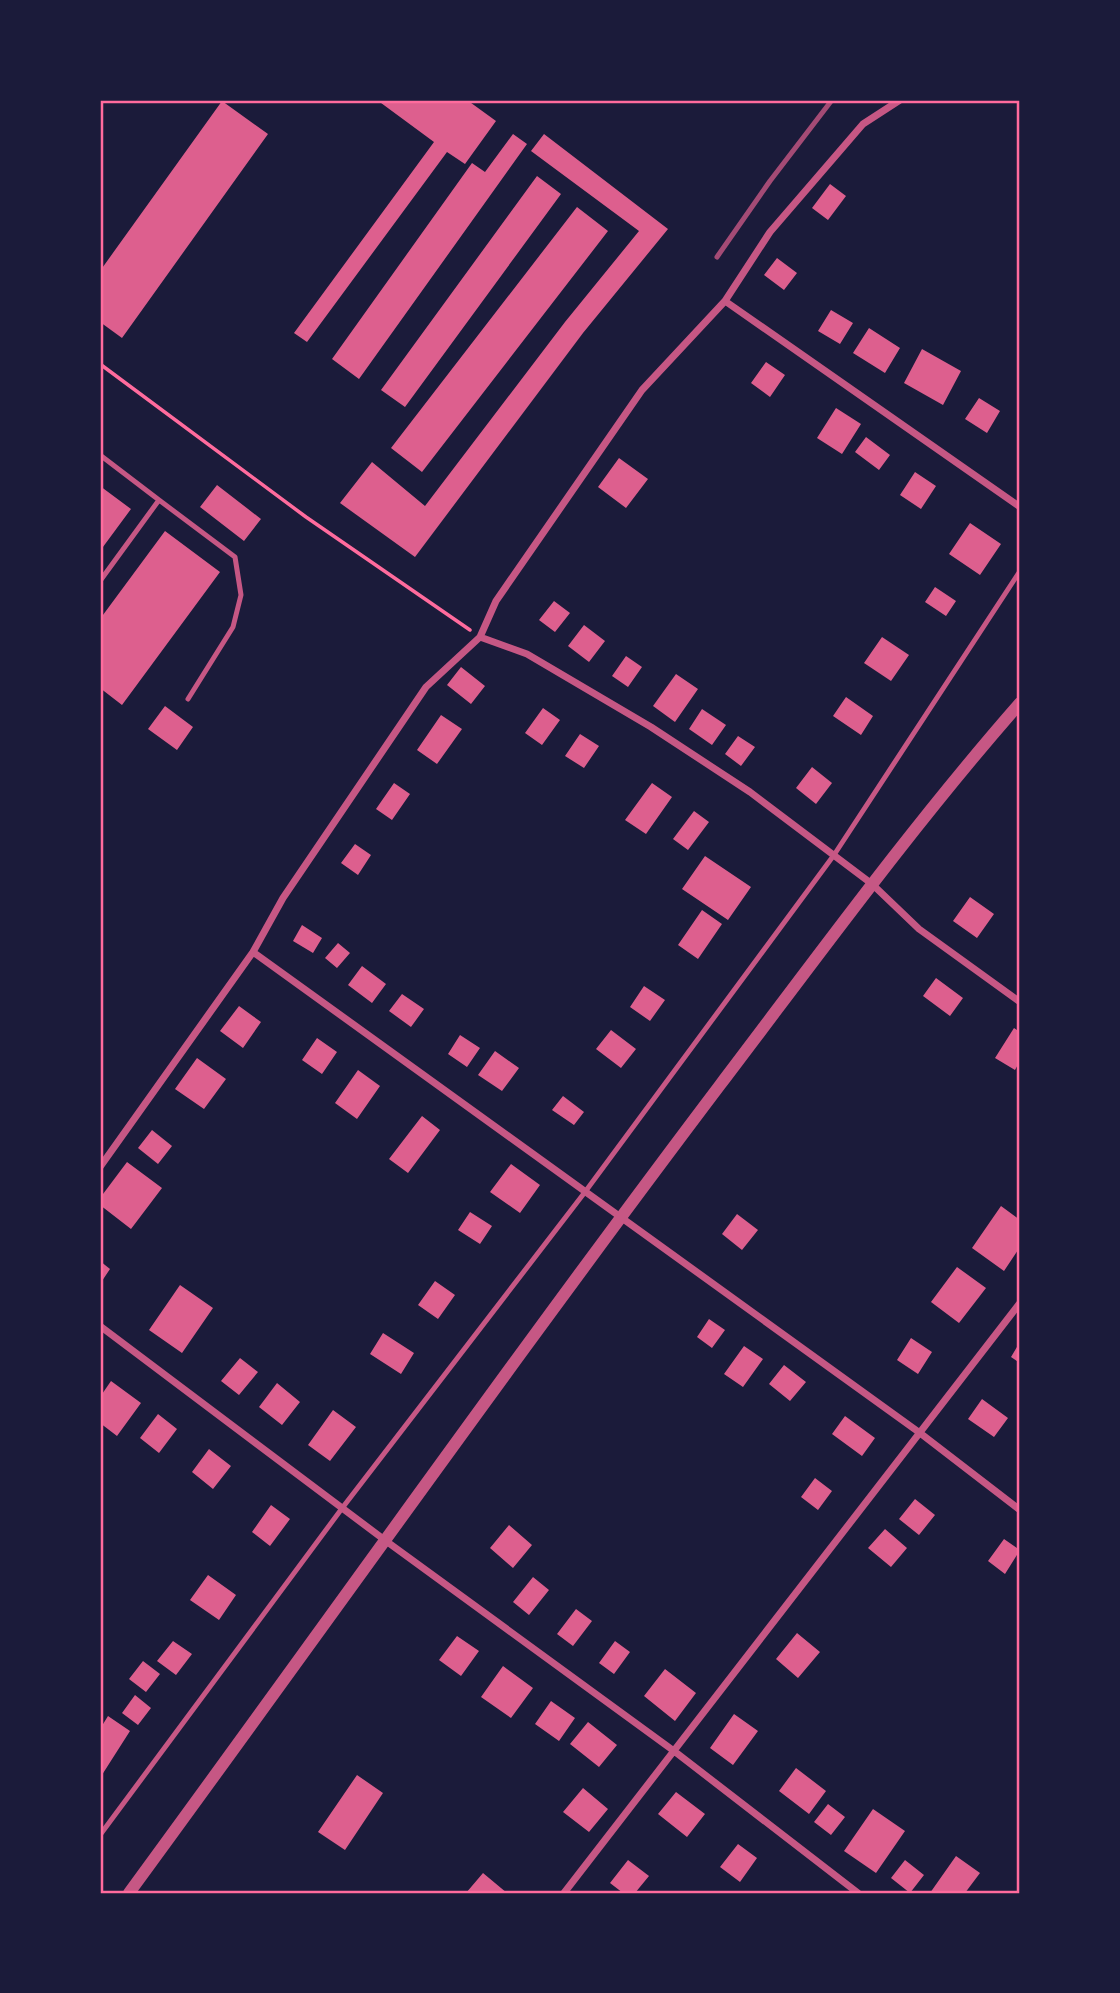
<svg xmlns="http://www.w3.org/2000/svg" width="1120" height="1993" font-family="'Work Sans',sans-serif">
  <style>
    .building { fill: #dd5f8e }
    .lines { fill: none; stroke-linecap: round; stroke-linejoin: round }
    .path { stroke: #ff6b9d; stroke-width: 3.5 }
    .service { stroke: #c65784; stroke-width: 5 }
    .minor { stroke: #c65784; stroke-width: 7 }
    .tertiary { stroke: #c65784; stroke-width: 12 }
    .rail { stroke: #a44b75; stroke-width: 5 }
    .neatline { fill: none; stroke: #ff6b9d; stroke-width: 2.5 }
  </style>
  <rect width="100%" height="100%" fill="#1b1b3a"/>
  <path class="building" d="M 377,100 L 467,100 L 496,121 L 465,164 L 447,152 L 307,342 L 294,333 L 434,142 Z
    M 222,101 L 268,134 L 122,338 L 100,322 L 100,271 Z
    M 513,134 L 527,144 L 359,379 L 332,359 L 472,163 L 485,172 Z
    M 544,134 L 668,229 L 583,333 L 415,557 L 340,503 L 372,462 L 425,506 L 565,322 L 639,231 L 531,151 Z
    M 537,176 L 561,194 L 405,407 L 381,390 Z
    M 830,184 L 846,196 L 828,220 L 812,208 Z
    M 577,207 L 608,231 L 422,472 L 391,448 Z
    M 777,258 L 797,273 L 784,290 L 764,275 Z
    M 831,310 L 853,323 L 840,344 L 818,331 Z
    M 869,328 L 900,348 L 885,373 L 853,353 Z
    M 922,349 L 961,371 L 943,405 L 904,383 Z
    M 766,362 L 785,375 L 770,397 L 751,383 Z
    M 979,398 L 1000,411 L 987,433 L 965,419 Z
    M 836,408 L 861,424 L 842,454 L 817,438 Z
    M 866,437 L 890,455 L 879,470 L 855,452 Z
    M 619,458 L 648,479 L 626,508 L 598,487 Z
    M 915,472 L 936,486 L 921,509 L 900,495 Z
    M 217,485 L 261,519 L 244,541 L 200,507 Z
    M 100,486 L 131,509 L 100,551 Z
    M 970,523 L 1001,544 L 980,575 L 949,554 Z
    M 165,531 L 220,572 L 122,705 L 100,688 L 100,619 Z
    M 935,587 L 956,601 L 946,616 L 925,602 Z
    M 554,601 L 570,613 L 555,632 L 539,620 Z
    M 584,625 L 605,641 L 589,662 L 568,646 Z
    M 882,637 L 909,655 L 891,681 L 864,663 Z
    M 626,656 L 642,667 L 628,687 L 612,676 Z
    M 461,667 L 485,686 L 471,704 L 447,685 Z
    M 676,674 L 698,689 L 675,722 L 653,706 Z
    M 846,697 L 873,716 L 861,735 L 833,716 Z
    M 165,706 L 193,727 L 177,750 L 148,729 Z
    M 543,708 L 560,720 L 542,745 L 525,733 Z
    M 702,709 L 726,725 L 712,745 L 689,729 Z
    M 441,715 L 462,729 L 437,764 L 417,750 Z
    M 580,734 L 599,746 L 584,768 L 565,756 Z
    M 738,736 L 755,747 L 741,766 L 725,754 Z
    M 812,767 L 832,783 L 816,804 L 796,788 Z
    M 394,783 L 410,794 L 392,820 L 376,809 Z
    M 652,783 L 672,797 L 646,834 L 625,820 Z
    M 694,811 L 709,822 L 688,850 L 673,839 Z
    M 355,844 L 371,855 L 358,875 L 341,863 Z
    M 705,856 L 751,887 L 728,920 L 682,889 Z
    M 970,897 L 994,914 L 977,938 L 953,921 Z
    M 702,910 L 722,924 L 698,959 L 678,945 Z
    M 302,925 L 322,938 L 313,953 L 293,941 Z
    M 338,943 L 350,953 L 337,968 L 325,958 Z
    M 362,966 L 386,984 L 372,1003 L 348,985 Z
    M 936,978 L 963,998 L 950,1016 L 923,996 Z
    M 644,986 L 665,1000 L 650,1021 L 630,1007 Z
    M 402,994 L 424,1009 L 411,1027 L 389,1011 Z
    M 239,1006 L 261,1022 L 243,1048 L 220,1031 Z
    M 1014,1028 L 1020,1032 L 1020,1061 L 1015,1070 L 995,1058 Z
    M 611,1030 L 636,1049 L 621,1068 L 596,1049 Z
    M 460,1035 L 480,1048 L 467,1067 L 448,1054 Z
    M 317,1038 L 337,1052 L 322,1074 L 302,1060 Z
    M 495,1051 L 519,1068 L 502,1091 L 478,1075 Z
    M 197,1058 L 226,1079 L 204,1109 L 175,1089 Z
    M 358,1070 L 380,1086 L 357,1119 L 335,1103 Z
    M 563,1096 L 584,1112 L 574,1125 L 552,1110 Z
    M 422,1116 L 440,1130 L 408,1173 L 389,1159 Z
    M 152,1130 L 172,1146 L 158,1164 L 138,1148 Z
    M 127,1162 L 162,1188 L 131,1229 L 100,1205 L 100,1198 Z
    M 511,1164 L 540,1185 L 520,1213 L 490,1192 Z
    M 1001,1206 L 1020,1220 L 1020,1247 L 1004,1271 L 972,1248 Z
    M 470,1212 L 492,1226 L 480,1244 L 458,1230 Z
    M 737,1214 L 758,1230 L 742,1250 L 722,1234 Z
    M 100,1261 L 110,1269 L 100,1284 Z
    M 957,1267 L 986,1288 L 959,1323 L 931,1302 Z
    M 435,1281 L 455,1295 L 438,1319 L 418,1305 Z
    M 180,1285 L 213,1308 L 182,1353 L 149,1330 Z
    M 709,1319 L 725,1330 L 712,1348 L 697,1337 Z
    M 383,1333 L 414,1353 L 401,1374 L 370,1354 Z
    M 911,1338 L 932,1352 L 918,1374 L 897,1360 Z
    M 1020,1342 L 1020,1363 L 1011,1357 Z
    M 744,1346 L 763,1359 L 743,1387 L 724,1374 Z
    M 240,1358 L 258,1372 L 239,1395 L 221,1381 Z
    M 784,1365 L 806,1382 L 790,1401 L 769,1384 Z
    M 111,1381 L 141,1403 L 117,1436 L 100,1423 L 100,1397 Z
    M 277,1383 L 300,1402 L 282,1425 L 259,1407 Z
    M 982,1399 L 1008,1418 L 994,1437 L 968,1419 Z
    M 333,1410 L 356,1427 L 330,1461 L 308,1445 Z
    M 158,1414 L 177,1429 L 159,1453 L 140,1438 Z
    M 845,1416 L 875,1438 L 862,1456 L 832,1434 Z
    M 209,1449 L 231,1466 L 213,1489 L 192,1472 Z
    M 815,1478 L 832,1491 L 818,1510 L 801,1497 Z
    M 915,1499 L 935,1515 L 919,1535 L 899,1519 Z
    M 271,1505 L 290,1519 L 270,1546 L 252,1532 Z
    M 509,1525 L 532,1545 L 513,1568 L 490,1548 Z
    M 885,1529 L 907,1548 L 891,1567 L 868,1548 Z
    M 1004,1539 L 1020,1550 L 1005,1574 L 988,1561 Z
    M 208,1575 L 236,1595 L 219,1620 L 190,1600 Z
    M 533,1577 L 549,1590 L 529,1615 L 513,1602 Z
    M 576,1609 L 592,1621 L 573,1646 L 557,1634 Z
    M 797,1633 L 820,1652 L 798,1678 L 776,1659 Z
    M 457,1636 L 479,1651 L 461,1676 L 439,1660 Z
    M 173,1641 L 192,1654 L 176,1675 L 157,1661 Z
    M 615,1641 L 630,1652 L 614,1674 L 599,1663 Z
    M 143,1661 L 160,1674 L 146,1692 L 129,1679 Z
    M 503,1666 L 533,1688 L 511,1718 L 481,1697 Z
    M 665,1669 L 696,1693 L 675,1721 L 644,1696 Z
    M 135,1695 L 151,1708 L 138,1725 L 122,1713 Z
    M 551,1701 L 575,1718 L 559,1741 L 535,1724 Z
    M 734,1714 L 758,1731 L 733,1765 L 710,1748 Z
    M 108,1716 L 130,1731 L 100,1778 L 100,1729 Z
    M 588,1722 L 617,1745 L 599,1767 L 570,1744 Z
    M 796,1768 L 826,1791 L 809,1814 L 779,1791 Z
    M 357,1775 L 383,1793 L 345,1850 L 318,1832 Z
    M 583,1788 L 608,1809 L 589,1832 L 563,1812 Z
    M 676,1792 L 705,1814 L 687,1837 L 658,1814 Z
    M 828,1804 L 845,1817 L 831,1835 L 814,1822 Z
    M 873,1809 L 905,1831 L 876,1873 L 844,1851 Z
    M 738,1844 L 757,1858 L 740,1882 L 720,1867 Z
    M 956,1856 L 980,1873 L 965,1893 L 930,1893 Z
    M 628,1860 L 649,1876 L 635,1893 L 623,1893 L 610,1883 Z
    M 905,1860 L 924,1875 L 910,1893 L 891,1878 Z
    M 483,1873 L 507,1893 L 466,1893 Z"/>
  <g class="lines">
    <path class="path" d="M 100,364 L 306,517 L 470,630"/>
    <path class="service" d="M 100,455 L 159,500 L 100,581
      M 159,500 L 235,557 L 241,595 L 233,627 L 188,699
      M 100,1835 L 343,1507 L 585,1192 L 834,855 L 1020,571"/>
    <path class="minor" d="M 725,301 L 1020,507
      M 480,637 L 527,654 L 651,727 L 750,792 L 872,884 L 919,929 L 1020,1002
      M 253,952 L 920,1433 L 1020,1510
      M 100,1167 L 253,952 L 283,898 L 426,687 L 480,637 L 496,601 L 642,390 L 725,301 L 770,232 L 863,124 L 900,100
      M 100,1326 L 386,1541 L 674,1751 L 858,1893
      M 564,1893 L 1020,1303"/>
    <path class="tertiary" d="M 129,1893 C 326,1624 519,1351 720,1085 C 818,956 913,825 1020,703"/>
    <path class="rail" d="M 717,257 L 770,181 L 832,100"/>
  </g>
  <rect width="1120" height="1993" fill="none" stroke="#1b1b3a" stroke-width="203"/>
  <rect x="102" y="102" width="916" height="1790" class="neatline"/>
</svg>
